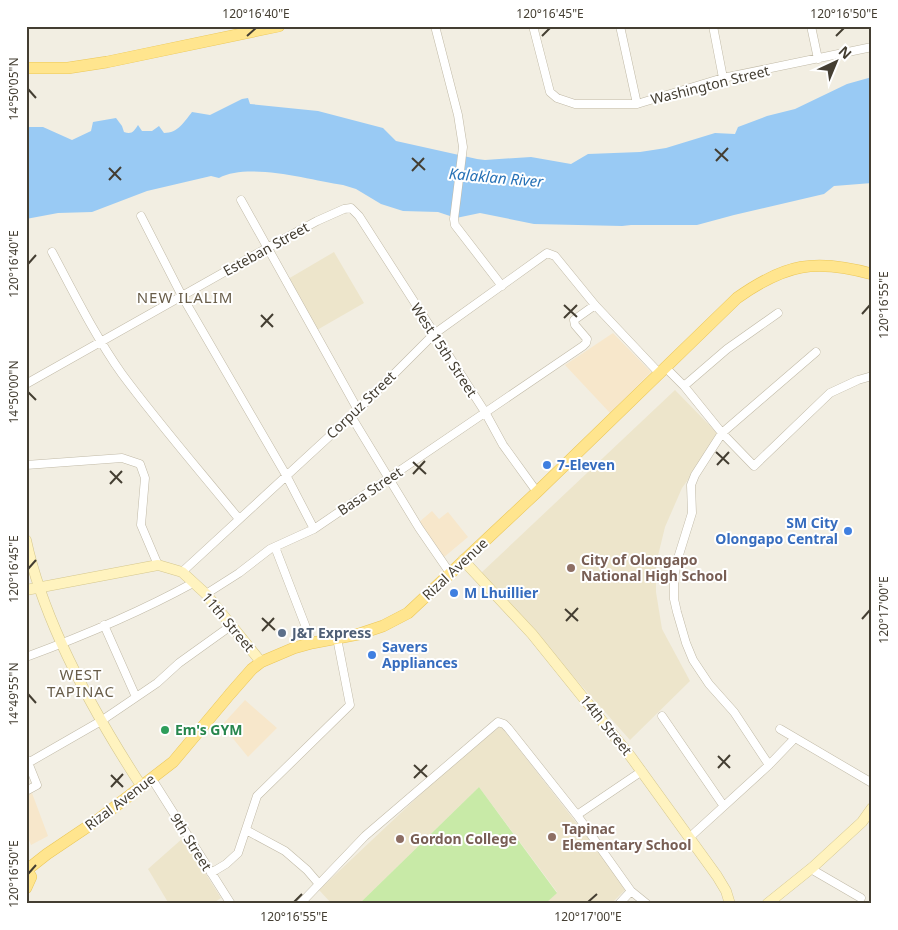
<svg xmlns="http://www.w3.org/2000/svg" width="898" height="930" font-family="'Noto Sans',sans-serif">
  <style>
    .commercial { fill: #f7e7cb }
    .education { fill: #ede5cb }
    .green { fill: #c8eaa7 }
    .water { fill: #99caf4 }
    .lines { fill: none; stroke-linecap: round; stroke-linejoin: round }
    .street-casing { stroke: #c1baa7; stroke-width: 9 }
    .secondary-casing { stroke: #d5c78e; stroke-width: 11 }
    .primary-casing { stroke: #ebc758; stroke-width: 12 }
    .street { stroke: #fff; stroke-width: 8 }
    .secondary { stroke: #fff3bf; stroke-width: 10 }
    .primary { stroke: #ffe58e; stroke-width: 11 }
    .ticks { fill: none; stroke: #443e32; stroke-width: 2 }
    .shop-dot { fill: #3f7fe0; stroke: #fff; stroke-width: 2 }
    .education-dot { fill: #8d6e63; stroke: #fff; stroke-width: 2 }
    .service-dot { fill: #5c6f8a; stroke: #fff; stroke-width: 2 }
    .leisure-dot { fill: #2e9e5b; stroke: #fff; stroke-width: 2 }
    .labels { text-anchor: middle; stroke-width: 4; stroke-linejoin: round; paint-order: stroke }
    .street-label { font-size: 14px; fill: #443e32; stroke: #fff }
    .shop-label { font-size: 14px; font-weight: bold; fill: #366cbe; stroke: #fff; text-anchor: start }
    .education-label { font-size: 14px; font-weight: bold; fill: #785e54; stroke: #fff; text-anchor: start }
    .service-label { font-size: 14px; font-weight: bold; fill: #4e5e75; stroke: #fff; text-anchor: start }
    .leisure-label { font-size: 14px; font-weight: bold; fill: #27864d; stroke: #fff; text-anchor: start }
    .water-label { font-size: 15px; font-style: italic; fill: #2671b6; stroke: #fff }
    .neighbourhood-label { font-size: 15px; letter-spacing: 1px; fill: #685d49; stroke: #fff }
    .neatline { fill: none; stroke: #443e32; stroke-width: 2 }
    .ticks-label { font-size: 12px; text-anchor: middle; fill: #443e32 }
  </style>
  <rect width="100%" height="100%" fill="#f2eee2"/>
  <path class="commercial" d="M 613,333 L 651,372 L 610,413 L 565,365 Z
    M 432,511 L 439,519 L 448,512 L 468,537 L 443,558 L 418,523 Z
    M 245,700 L 277,728 L 248,757 L 222,725 Z
    M 32,793 L 48,836 L 31,845 L 26,833 L 26,818 L 29,816 L 26,810 L 26,796 Z"/>
  <path class="education" d="M 334,252 L 364,303 L 317,330 L 288,279 Z
    M 675,390 L 720,436 L 682,488 L 665,527 L 656,564 L 656,592 L 662,629 L 690,681 L 630,740 L 481,573 Z
    M 501,726 L 627,888 L 611,904 L 545,904 L 557,892 L 479,787 L 359,904 L 332,904 L 319,890 L 458,759 Z
    M 183,838 L 221,898 L 212,904 L 169,904 L 148,869 Z"/>
  <path class="green" d="M 479,787 L 557,893 L 545,904 L 359,904 Z"/>
  <path class="water" d="M 872,77 L 872,183 L 834,186 L 824,194 L 734,215 L 697,225 L 631,225 L 622,226 L 534,224 L 480,213 L 456,218 L 438,212 L 403,211 L 381,204 L 356,189 L 343,185 C 309,180 249,162 219,178 L 211,176 L 147,191 L 92,212 L 58,213 L 26,219 L 26,131 L 29,127 L 43,127 L 72,140 L 91,131 L 93,122 L 116,118 L 122,126 L 124,132 C 132,135 134,131 138,125 L 142,131 L 152,131 L 159,126 L 164,133 C 178,133 184,122 192,112 L 210,115 L 242,99 L 248,98 L 250,104 L 318,111 L 383,128 L 396,141 L 477,159 L 485,160 L 531,157 L 571,164 L 588,154 L 640,152 L 666,148 L 715,133 L 735,134 L 738,127 L 767,116 L 795,109 L 847,84 Z"/>
  <g class="lines">
    <defs>
      <path id="street" d="M 435,26 L 458,115 L 463,147 L 454,219 L 455,225 L 502,286
        M 533,26 L 550,92 L 557,98 L 575,104 L 637,104 L 723,78 L 872,47
        M 620,26 L 637,104
        M 713,26 L 723,78
        M 811,26 L 818,59
        M 241,200 L 358,410
        M 141,216 L 182,296 L 286,475 L 314,529
        M 52,252 C 74,293 95,336 122,374 C 159,424 200,471 239,519
        M 665,367 L 684,386 L 722,433 L 754,466 L 830,393 L 858,380 L 872,376
        M 26,384 L 267,248 L 317,221 L 344,209 L 351,208 L 359,216 L 485,412 L 503,445 L 537,492
        M 684,386 L 727,349 L 778,313
        M 351,416 L 419,528 L 450,573
        M 26,465 L 122,458 L 140,464 L 145,478 L 141,525 L 158,565
        M 275,547 L 312,643
        M 182,572 L 358,410 L 434,334 L 547,253 L 555,256 L 595,305 L 660,374
        M 206,594 L 239,573 L 270,549 L 314,529 L 583,346 L 586,343 L 587,339 L 575,325 L 574,320 L 595,305
        M 104,625 L 136,697
        M 26,657 C 83,636 140,612 193,583
        M 662,716 L 723,805
        M 780,729 L 872,783
        M 28,763 L 101,721 L 157,683 L 179,663 L 232,625
        M 769,765 L 734,712 L 709,684 L 693,660 L 686,643 L 677,612 L 674,599 L 674,577 L 678,558 L 692,513 L 691,485 L 695,475 L 722,433 L 816,352
        M 152,779 L 231,904
        M 26,791 L 37,785 L 27,760
        M 577,815 L 642,771
        M 246,830 L 285,851 L 307,870 L 319,884
        M 690,837 L 769,765 L 795,738
        M 811,869 L 861,898
        M 211,873 L 226,864 L 238,853 L 257,796 L 350,705 L 337,638
        M 300,904 L 365,836 L 498,722 L 504,724 L 508,728 L 577,815 L 631,891 L 647,904
        M 619,904 L 631,891"/>
      <path id="secondary" d="M 26,540 C 44,624 95,715 142,787
        M 463,560 L 532,634 L 631,757 L 717,876 L 726,891 L 730,904
        M 26,590 L 158,565 L 182,572 L 206,594 L 261,662
        M 767,904 L 813,867 L 862,822 L 872,808"/>
      <path id="primary" d="M 26,68 L 68,68 L 107,62 L 279,26
        M 26,868 L 31,877 L 26,888
        M 28,869 L 47,854 L 99,819 L 173,762 L 230,694 L 252,669 L 261,662 L 294,648 L 312,643 L 359,634 L 383,626 L 408,613 L 537,492 L 737,298 C 785,264 815,258 872,274"/>
    </defs>
    <use href="#street" class="street-casing"/>
    <use href="#secondary" class="secondary-casing"/>
    <use href="#primary" class="primary-casing"/>
    <use href="#street" class="street"/>
    <use href="#secondary" class="secondary"/>
    <use href="#primary" class="primary"/>
  </g>
  <path class="ticks" d="M 247,36 L 256,28M 542,36 L 550,28M 836,36 L 844,28M 28,89 L 36,98M 715,149 L 728,161M 412,158 L 425,170M 716,161 L 728,148M 109,168 L 121,180M 412,171 L 424,158M 109,180 L 121,167M 28,264 L 36,255M 564,305 L 577,317M 862,314 L 870,305M 261,315 L 273,327M 564,318 L 577,305M 261,327 L 273,314M 28,392 L 36,400M 716,452 L 729,464M 413,462 L 426,474M 717,465 L 729,452M 110,471 L 122,483M 413,474 L 425,461M 110,484 L 122,471M 28,569 L 36,560M 565,609 L 578,621M 262,618 L 275,630M 862,619 L 870,610M 566,621 L 578,608M 262,631 L 274,618M 28,694 L 36,703M 718,756 L 730,768M 414,765 L 427,777M 718,768 L 730,755M 111,775 L 123,787M 414,778 L 427,765M 111,787 L 123,774M 28,874 L 36,865M 294,902 L 302,894M 588,902 L 597,894"/>
  <g class="shop-dot">
    <circle cx="547" cy="465" r="5"/>
    <circle cx="848" cy="531" r="5"/>
    <circle cx="454" cy="593" r="5"/>
    <circle cx="372" cy="655" r="5"/>
  </g>
  <g class="education-dot">
    <circle cx="571" cy="568" r="5"/>
    <circle cx="552" cy="837" r="5"/>
    <circle cx="400" cy="839" r="5"/>
  </g>
  <circle class="service-dot" cx="282" cy="633" r="5"/>
  <circle class="leisure-dot" cx="165" cy="730" r="5"/>
  <g class="labels">
    <g class="street-label">
      <text transform="translate(710 85) rotate(-14)" y="5">Washington Street</text>
      <text transform="translate(266 249) rotate(-29)" y="5">Esteban Street</text>
      <text transform="translate(444 350) rotate(57)" y="5">West 15th Street</text>
      <text transform="translate(361 405) rotate(-44)" y="5">Corpuz Street</text>
      <text transform="translate(370 491) rotate(-34)" y="5">Basa Street</text>
      <text transform="translate(455 569) rotate(-43)" y="5">Rizal Avenue</text>
      <text transform="translate(228 622) rotate(50)" y="5">11th Street</text>
      <text transform="translate(606 725) rotate(51)" y="5">14th Street</text>
      <text transform="translate(120 802) rotate(-37)" y="5">Rizal Avenue</text>
      <text transform="translate(191 842) rotate(58)" y="5">9th Street</text>
    </g>
    <g class="shop-label">
      <text x="557" y="470">7-Eleven</text>
      <text x="838" y="528" text-anchor="end">SM City<tspan x="838" dy="16">Olongapo Central</tspan></text>
      <text x="464" y="598">M Lhuillier</text>
      <text x="382" y="652">Savers<tspan x="382" dy="16">Appliances</tspan></text>
    </g>
    <g class="education-label">
      <text x="581" y="565">City of Olongapo<tspan x="581" dy="16">National High School</tspan></text>
      <text x="562" y="834">Tapinac<tspan x="562" dy="16">Elementary School</tspan></text>
      <text x="410" y="844">Gordon College</text>
    </g>
    <g class="service-label">
      <text x="292" y="638">J&amp;T Express</text>
    </g>
    <g class="leisure-label">
      <text x="175" y="735">Em's GYM</text>
    </g>
    <g class="water-label">
      <text transform="translate(496 178) rotate(5)" y="5">Kalaklan River</text>
    </g>
    <g class="neighbourhood-label">
      <text x="185" y="303">NEW ILALIM</text>
      <text x="81" y="680">WEST<tspan x="81" dy="17">TAPINAC</tspan></text>
    </g>
  </g>
  <rect width="898" height="930" fill="none" stroke="#ffffff" stroke-width="55"/>
  <g transform="translate(836 62) rotate(44)" stroke="#ffffff" stroke-width="4" paint-order="stroke">
  <path d="M0-4L9 19L0 12L-9 19Z" fill="#443e32"/>
  <text y="-8" font-size="14" font-weight="bold" text-anchor="middle" fill="#443e32">N</text>
  </g>
  <rect x="28" y="28" width="842" height="874" class="neatline"/>
  <g class="ticks-label">
    <text x="256" y="18">120°16'40"E</text>
    <text x="550" y="18">120°16'45"E</text>
    <text x="844" y="18">120°16'50"E</text>
    <text transform="translate(14 89) rotate(-90)" y="4">14°50'05"N</text>
    <text transform="translate(14 264) rotate(-90)" y="4">120°16'40"E</text>
    <text transform="translate(884 305) rotate(-90)" y="4">120°16'55"E</text>
    <text transform="translate(14 392) rotate(-90)" y="4">14°50'00"N</text>
    <text transform="translate(14 569) rotate(-90)" y="4">120°16'45"E</text>
    <text transform="translate(884 610) rotate(-90)" y="4">120°17'00"E</text>
    <text transform="translate(14 694) rotate(-90)" y="4">14°49'55"N</text>
    <text transform="translate(14 874) rotate(-90)" y="4">120°16'50"E</text>
    <text x="294" y="921">120°16'55"E</text>
    <text x="588" y="921">120°17'00"E</text>
  </g>
</svg>
